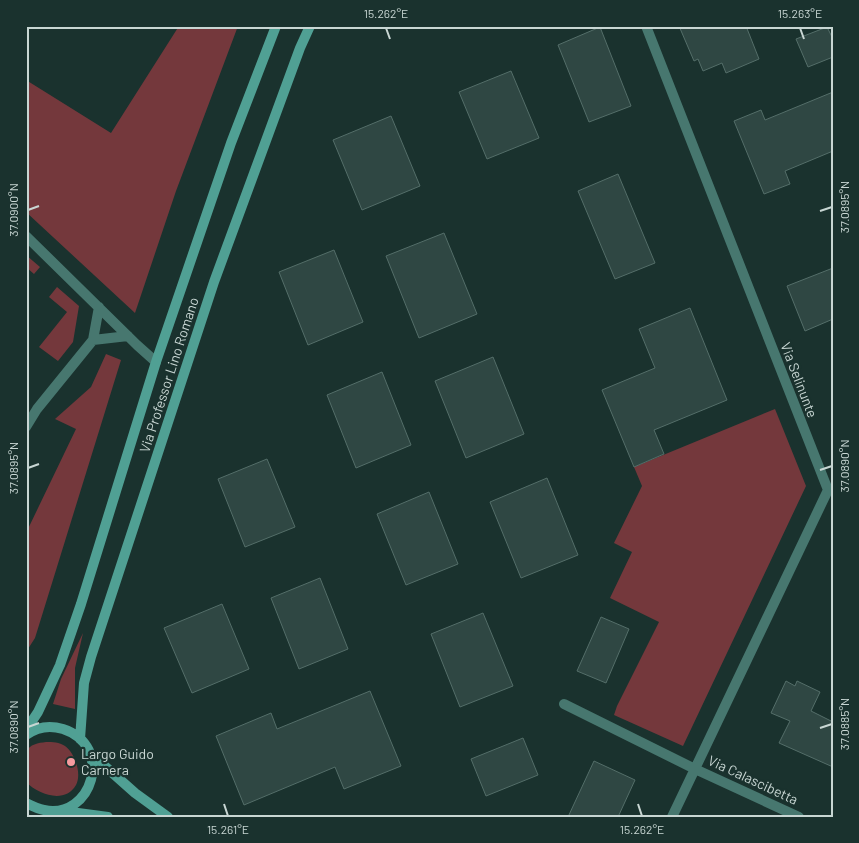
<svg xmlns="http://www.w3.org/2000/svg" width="859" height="843" font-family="Barlow,sans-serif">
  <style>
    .green { fill: #74383c }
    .building { fill: #2f4743; stroke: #546e69 }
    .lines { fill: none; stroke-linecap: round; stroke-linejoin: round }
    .lane { stroke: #47776f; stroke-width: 10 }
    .street { stroke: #47776f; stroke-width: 10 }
    .secondary { stroke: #50a094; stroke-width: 10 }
    .ticks { fill: none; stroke: #c8d6d3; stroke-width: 2 }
    .poi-dot { fill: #f49b9f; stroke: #1a322e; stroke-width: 2 }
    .labels { text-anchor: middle; stroke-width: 4.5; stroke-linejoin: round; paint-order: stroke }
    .street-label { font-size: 14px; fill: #c8d6d3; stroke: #1a322e }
    .poi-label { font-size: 14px; fill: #c8d6d3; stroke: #1a322e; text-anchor: start }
    .neatline { fill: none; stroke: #c8d6d3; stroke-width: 2 }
    .ticks-label { font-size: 12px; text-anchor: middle; fill: #c8d6d3 }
  </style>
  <rect width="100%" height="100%" fill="#1a322e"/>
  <path class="green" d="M 179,26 L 238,26 L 176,191 L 135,313 L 26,212 L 26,80 L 111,133 Z
    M 26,255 L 40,267 L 34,274 L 26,267 Z
    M 57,287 L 79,306 L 73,342 L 58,361 L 39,347 L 67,312 L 49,297 Z
    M 106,354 L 121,360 L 35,638 L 26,652 L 26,533 L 76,429 L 55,419 L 91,387 Z
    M 775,409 L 806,486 L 683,746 L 614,715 L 617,706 L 659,622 L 610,598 L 632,552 L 614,543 L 642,486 L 634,467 Z
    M 83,633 L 75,668 L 75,709 L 53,704 L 61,679 Z
    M 46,742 C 53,742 59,742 65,746 C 75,753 82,774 76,785 C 65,804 39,795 26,782 L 26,752 C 30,744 38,743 46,742 Z"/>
  <path class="building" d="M 679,26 L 746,26 L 759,59 L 726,73 L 722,63 L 703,71 L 698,59 L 694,61 Z
    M 600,27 L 631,106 L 589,122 L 558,45 Z
    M 827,27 L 833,39 L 833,57 L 808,67 L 796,39 Z
    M 511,71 L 539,138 L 487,159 L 459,92 Z
    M 833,92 L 833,151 L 785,171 L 790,184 L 764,194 L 734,121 L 761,110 L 765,120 Z
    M 391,116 L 420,186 L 362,210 L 333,140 Z
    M 618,174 L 655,263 L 615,279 L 578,191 Z
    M 444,233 L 477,314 L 419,338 L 386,256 Z
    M 334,250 L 363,322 L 308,345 L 279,272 Z
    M 833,268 L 833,319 L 805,331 L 787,286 Z
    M 690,308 L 727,400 L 654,430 L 664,454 L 634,467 L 602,390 L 655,368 L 639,329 Z
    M 493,357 L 524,434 L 466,458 L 435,381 Z
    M 382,372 L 411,445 L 356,468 L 327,395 Z
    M 267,459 L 295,527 L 245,547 L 218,479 Z
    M 547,478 L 578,555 L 521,578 L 490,502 Z
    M 429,492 L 458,564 L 406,585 L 377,514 Z
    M 320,578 L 348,649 L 299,669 L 271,598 Z
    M 222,604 L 249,669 L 192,693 L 164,628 Z
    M 483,613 L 513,686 L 460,707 L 431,634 Z
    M 601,617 L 629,629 L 606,683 L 577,671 Z
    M 786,681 L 795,686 L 797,681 L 820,692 L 811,711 L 833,722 L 833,767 L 779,743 L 790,721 L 771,713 Z
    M 370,691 L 401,766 L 344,789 L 335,767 L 244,805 L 216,736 L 271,713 L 277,729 Z
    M 523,738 L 538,775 L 486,796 L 471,759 Z
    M 594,761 L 635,780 L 618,817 L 568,817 Z"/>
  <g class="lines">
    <path class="lane" d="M 26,236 L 137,345 L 156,362
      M 93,340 L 99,307
      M 26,427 L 37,409 L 93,340 L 128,336"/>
    <path class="street" d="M 646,26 L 828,490 L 672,817
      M 564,704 L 695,769 L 799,817"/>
    <path class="secondary" d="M 26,730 L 38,712 L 60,665 L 81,604 L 156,362 L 231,143 L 276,26
      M 26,735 C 37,727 50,725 63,729 C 115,746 92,820 44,810 C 38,809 32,806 26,803
      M 80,739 L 84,683 L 91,657 L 214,282 L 300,48 L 310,26
      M 90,753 L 135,793 L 168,817
      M 63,811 L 108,817"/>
  </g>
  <path class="ticks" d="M 386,28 L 390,39M 800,28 L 804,39M 28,210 L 39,206M 820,211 L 832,207M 28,468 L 39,464M 820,470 L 832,466M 28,727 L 39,723M 820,728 L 832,724M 224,804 L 228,816M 638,804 L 642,816"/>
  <circle class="poi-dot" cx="71" cy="762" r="5"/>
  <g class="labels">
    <g class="street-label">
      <text transform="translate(169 375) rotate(-72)" y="5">Via Professor Lino Romano</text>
      <text transform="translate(799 380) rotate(69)" y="5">Via Selinunte</text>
      <text transform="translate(753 780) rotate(25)" y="5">Via Calascibetta</text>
    </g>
    <g class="poi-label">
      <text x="81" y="759">Largo Guido<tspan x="81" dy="16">Carnera</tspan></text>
    </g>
  </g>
  <rect width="859" height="843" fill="none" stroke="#1a322e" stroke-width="55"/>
  <rect x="28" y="28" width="804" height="788" class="neatline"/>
  <g class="ticks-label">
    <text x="386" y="18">15.262°E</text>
    <text x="800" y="18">15.263°E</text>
    <text transform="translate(845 207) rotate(-90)" y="4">37.0895°N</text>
    <text transform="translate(14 210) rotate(-90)" y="4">37.0900°N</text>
    <text transform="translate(845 466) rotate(-90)" y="4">37.0890°N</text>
    <text transform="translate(14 468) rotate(-90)" y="4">37.0895°N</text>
    <text transform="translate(845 724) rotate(-90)" y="4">37.0885°N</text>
    <text transform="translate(14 727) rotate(-90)" y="4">37.0890°N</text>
    <text x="228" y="834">15.261°E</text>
    <text x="642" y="834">15.262°E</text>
  </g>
</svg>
